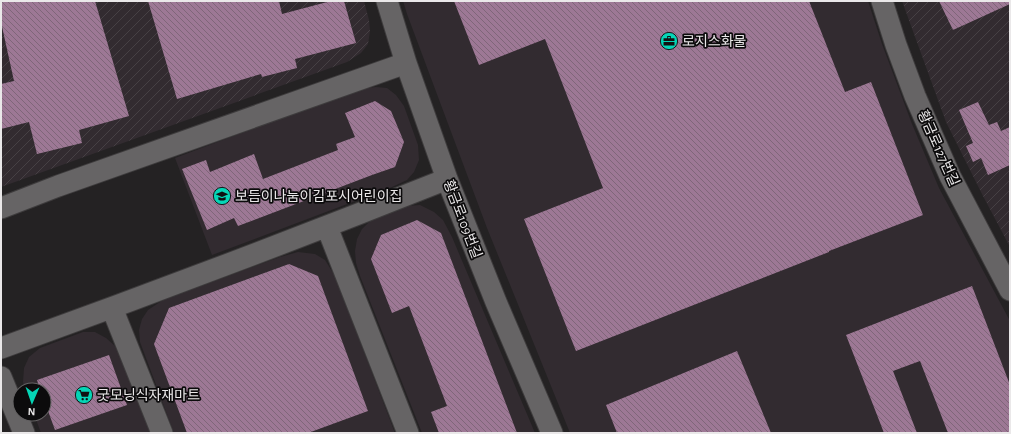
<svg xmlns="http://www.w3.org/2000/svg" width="1011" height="434" font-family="'Alegreya Sans','Noto Sans KR',sans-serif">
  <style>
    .built { fill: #322b30 }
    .industrial { fill: url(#industrial-furrows) }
    .building { fill: url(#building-back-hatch) }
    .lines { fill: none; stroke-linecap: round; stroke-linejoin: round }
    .minor-casing { stroke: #3e3c3d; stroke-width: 23 }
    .minor { stroke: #666465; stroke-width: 21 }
    .labels { text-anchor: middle; stroke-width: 3.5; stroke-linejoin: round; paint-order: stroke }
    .poi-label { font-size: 14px; fill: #eae8e9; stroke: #0c0b0c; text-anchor: start }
    .street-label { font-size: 14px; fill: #eae8e9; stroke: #0c0b0c }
  </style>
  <defs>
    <pattern id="industrial-furrows" width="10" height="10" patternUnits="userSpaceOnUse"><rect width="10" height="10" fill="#322b30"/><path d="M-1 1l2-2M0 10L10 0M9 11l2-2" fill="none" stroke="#464044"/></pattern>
    <pattern id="building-back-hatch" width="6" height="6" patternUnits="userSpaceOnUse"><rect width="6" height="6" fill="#9d7895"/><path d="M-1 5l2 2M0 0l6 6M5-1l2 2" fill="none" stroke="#7f6679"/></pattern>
  </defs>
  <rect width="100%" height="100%" fill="#242223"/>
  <path class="built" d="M 403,1 L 868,1 L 882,44 L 912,124 L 939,188 L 1010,321 L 1010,433 L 570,433 L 487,228 L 407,14 Z
    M 376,87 L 387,88 L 396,95 L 404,106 L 418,145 L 419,160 L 414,172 L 407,180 L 392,187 L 212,255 L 175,158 L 358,89 Z
    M 420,205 L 434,212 L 443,220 L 452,237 L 535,433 L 422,433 L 360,276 L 356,263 L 355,251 L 357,239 L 362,229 L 371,220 L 407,206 Z
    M 298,252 L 315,254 L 325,260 L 335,276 L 395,433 L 174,433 L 140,342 L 139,330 L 142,319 L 148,310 L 163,300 L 280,257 Z
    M 83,332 L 95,332 L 106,338 L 115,346 L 124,366 L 151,433 L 41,433 L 34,414 L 44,414 L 44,390 L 25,390 L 23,382 L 24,368 L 29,357 L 40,348 Z"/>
  <path class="industrial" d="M 1,1 L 364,1 L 369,20 L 370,31 L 368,44 L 361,53 L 347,62 L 1,187 Z
    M 902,1 L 1010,1 L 1010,247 L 983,196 L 946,122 Z"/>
  <path class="building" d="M 1,1 L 95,1 L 129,116 L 79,130 L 82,143 L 37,154 L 29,122 L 1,129 L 1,84 L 14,81 L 1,22 Z
    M 148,1 L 279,1 L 282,14 L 331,1 L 344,1 L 356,43 L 295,59 L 297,68 L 262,77 L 261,74 L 177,99 Z
    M 454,1 L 809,1 L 845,92 L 871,82 L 923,215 L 829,251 L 829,252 L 576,351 L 524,219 L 603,188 L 545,39 L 479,65 Z
    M 939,1 L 1010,1 L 1010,4 L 953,30 Z
    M 375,101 L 391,111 L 404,142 L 395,167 L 372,175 L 238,226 L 234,218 L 207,230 L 182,169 L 206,160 L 210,172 L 254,154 L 263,179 L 338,150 L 336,144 L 355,137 L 345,113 Z
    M 978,102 L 989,125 L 997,122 L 1001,131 L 1010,127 L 1010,165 L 988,175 L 981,158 L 973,162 L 966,146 L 973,143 L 959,110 Z
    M 417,220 L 441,233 L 517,433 L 439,433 L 431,412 L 447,406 L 409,306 L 392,313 L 371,259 L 381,235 Z
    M 289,264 L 318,276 L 368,411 L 308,433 L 187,433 L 154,344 L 169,308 Z
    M 972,286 L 1010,385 L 1010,433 L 948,433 L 920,361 L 893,371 L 917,433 L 884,433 L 846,335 Z
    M 737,351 L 771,433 L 617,433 L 606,405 Z
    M 109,355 L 127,405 L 55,430 L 44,400 L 44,390 L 40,390 L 37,380 Z"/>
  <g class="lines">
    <defs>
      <path id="minor" d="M 387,1 L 406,63 L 447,179 L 496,302 L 552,433
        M 882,1 L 896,45 L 915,96 L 950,176 L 1010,290
        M 1,208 L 58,186 L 406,63
        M 327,227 L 408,433
        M 112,308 L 162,433
        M 1,348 C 151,294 299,238 447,179
        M 1,377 L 24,433"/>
    </defs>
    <use href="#minor" class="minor-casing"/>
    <use href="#minor" class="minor"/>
  </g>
  <defs>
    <symbol id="office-disc" viewBox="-11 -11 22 22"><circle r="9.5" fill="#05d5b6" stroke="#0c0b0c"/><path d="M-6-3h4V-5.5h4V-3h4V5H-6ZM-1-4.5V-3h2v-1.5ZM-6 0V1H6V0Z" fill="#111"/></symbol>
    <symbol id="school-disc" viewBox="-11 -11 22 22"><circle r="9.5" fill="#05d5b6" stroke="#0c0b0c"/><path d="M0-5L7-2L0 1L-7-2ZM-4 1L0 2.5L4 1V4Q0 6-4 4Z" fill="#111"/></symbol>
    <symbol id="supermarket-disc" viewBox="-11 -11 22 22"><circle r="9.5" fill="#05d5b6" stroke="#0c0b0c"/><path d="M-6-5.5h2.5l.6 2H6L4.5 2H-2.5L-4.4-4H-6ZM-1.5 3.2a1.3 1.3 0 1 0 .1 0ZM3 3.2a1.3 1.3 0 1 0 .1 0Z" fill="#111"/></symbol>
  </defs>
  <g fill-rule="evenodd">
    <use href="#office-disc" x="659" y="31" width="20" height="20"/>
    <use href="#school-disc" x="212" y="186" width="20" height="20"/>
    <use href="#supermarket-disc" x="74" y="385" width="20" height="20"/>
  </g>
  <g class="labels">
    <g class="poi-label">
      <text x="682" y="46">로지스화물</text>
      <text x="235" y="201">보듬이나눔이김포시어린이집</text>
      <text x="97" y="400">굿모닝식자재마트</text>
    </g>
    <g class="street-label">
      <text transform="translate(939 148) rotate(66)" y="5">황금로127번길</text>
      <text transform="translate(463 219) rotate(69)" y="5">황금로109번길</text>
    </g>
  </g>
  <rect width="1011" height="434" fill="none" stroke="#eae8e9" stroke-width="4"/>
  <g transform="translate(32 402) rotate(182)"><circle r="19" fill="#0c0b0c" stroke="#656364"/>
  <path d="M0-3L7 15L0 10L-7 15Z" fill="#05d5b6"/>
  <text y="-6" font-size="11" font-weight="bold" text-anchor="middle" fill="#eae8e9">N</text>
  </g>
</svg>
